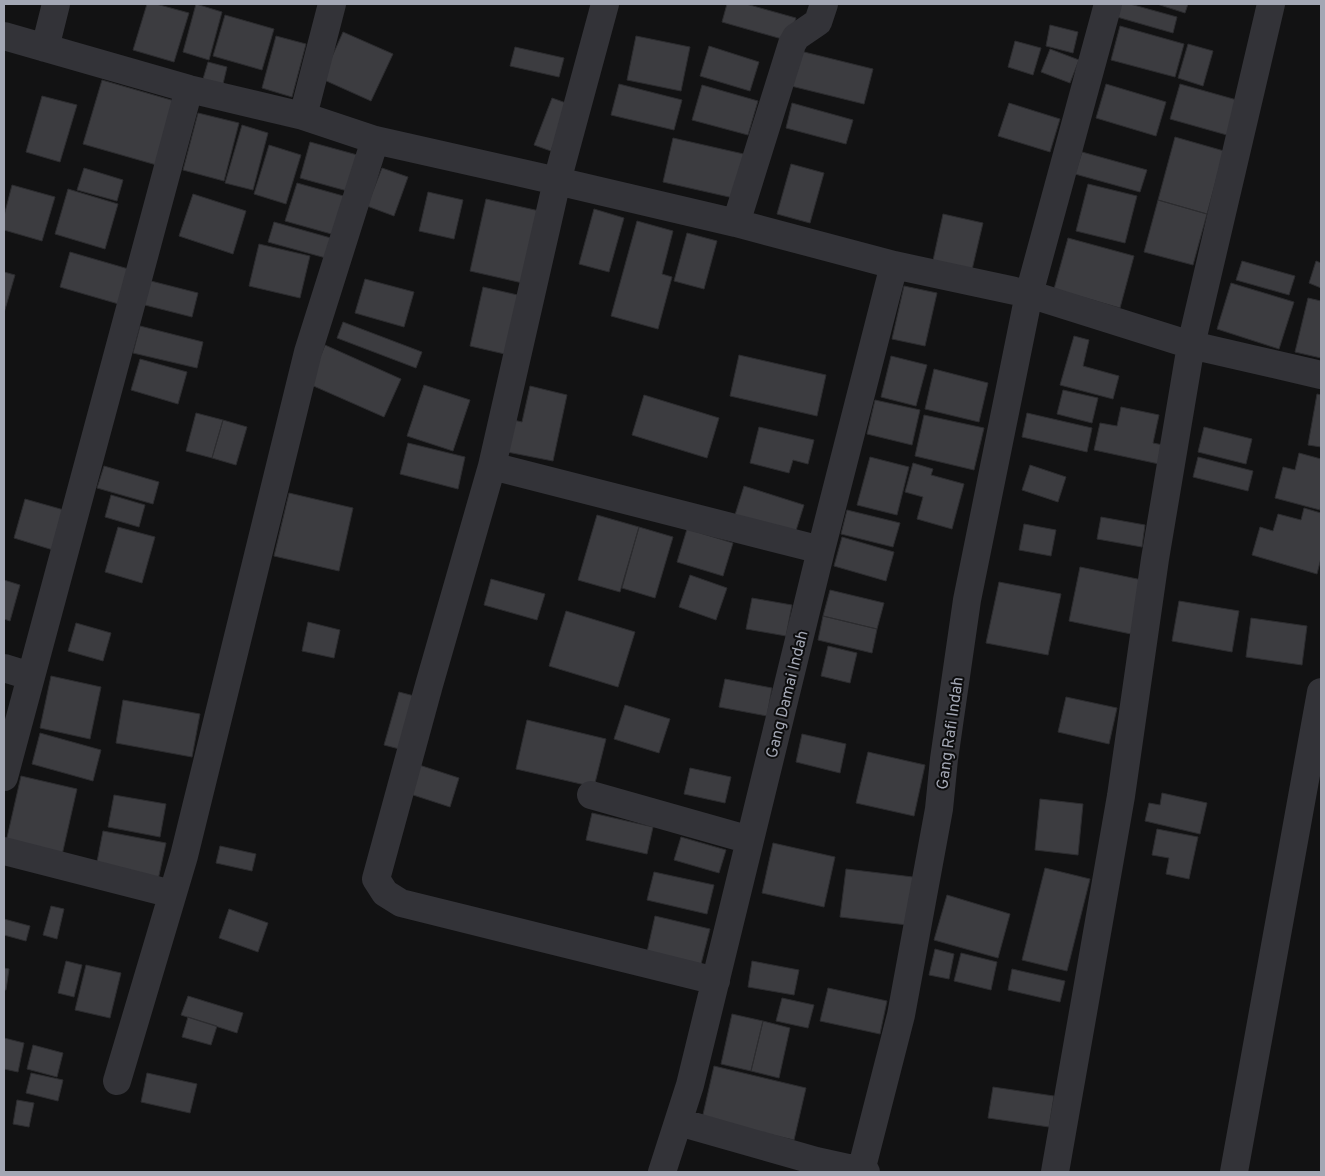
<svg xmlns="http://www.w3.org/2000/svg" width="1325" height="1176" font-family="Overpass,sans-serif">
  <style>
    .building { fill: #3c3c40; stroke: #2c2c2f }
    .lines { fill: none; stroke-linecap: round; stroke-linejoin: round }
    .street { stroke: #333338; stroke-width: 28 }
    .labels { text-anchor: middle; stroke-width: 4; stroke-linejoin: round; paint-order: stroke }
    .street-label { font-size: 16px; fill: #a3a7b4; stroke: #0d0d0e }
  </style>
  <rect width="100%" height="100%" fill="#121213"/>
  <path class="building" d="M 147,4 L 156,4 L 189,13 L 174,62 L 133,50 Z
    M 196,4 L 222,12 L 209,60 L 183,52 Z
    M 727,4 L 746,4 L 796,18 L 789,41 L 722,22 Z
    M 1121,4 L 1130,4 L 1177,17 L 1173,33 L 1117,17 Z
    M 1157,4 L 1188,4 L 1185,13 Z
    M 225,15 L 274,29 L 262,70 L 213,56 Z
    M 1050,25 L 1078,32 L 1073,53 L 1046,46 Z
    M 1120,26 L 1184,44 L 1175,77 L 1111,60 Z
    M 343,32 L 393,54 L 371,101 L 322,79 Z
    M 276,36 L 306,44 L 292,97 L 262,88 Z
    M 636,36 L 690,47 L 681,91 L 627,80 Z
    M 1015,41 L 1041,48 L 1033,75 L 1008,67 Z
    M 1188,44 L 1213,51 L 1203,86 L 1178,78 Z
    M 709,46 L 759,62 L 750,91 L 700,76 Z
    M 515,47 L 564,58 L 559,77 L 510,66 Z
    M 1050,49 L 1079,60 L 1070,83 L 1041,72 Z
    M 796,50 L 873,69 L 864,104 L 787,85 Z
    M 208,62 L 227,67 L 223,84 L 203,79 Z
    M 102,80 L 178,102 L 160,166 L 83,144 Z
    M 619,84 L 682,100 L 674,130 L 611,115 Z
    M 1106,84 L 1166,102 L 1156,136 L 1096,118 Z
    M 1180,84 L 1244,102 L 1234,137 L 1170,119 Z
    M 702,85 L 758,101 L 748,135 L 692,120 Z
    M 42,96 L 77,105 L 60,162 L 26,152 Z
    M 552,98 L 569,104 L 551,151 L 534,145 Z
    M 792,103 L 853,120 L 846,144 L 786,128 Z
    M 1009,103 L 1060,119 L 1050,152 L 998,136 Z
    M 198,113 L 239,123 L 224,181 L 183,170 Z
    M 242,125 L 268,133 L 253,190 L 225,183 Z
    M 1175,137 L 1224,151 L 1207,214 L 1158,200 Z
    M 673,138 L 748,155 L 738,199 L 663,182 Z
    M 310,142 L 361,156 L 351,192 L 300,178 Z
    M 269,145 L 301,155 L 286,204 L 254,194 Z
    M 1082,152 L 1147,170 L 1140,192 L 1075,174 Z
    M 791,164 L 824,173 L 810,223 L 777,214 Z
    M 84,168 L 123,180 L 117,201 L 77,190 Z
    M 382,168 L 408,177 L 394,216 L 367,206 Z
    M 297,183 L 347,197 L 335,235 L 285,221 Z
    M 1088,184 L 1137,196 L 1125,243 L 1076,231 Z
    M 12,185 L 55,197 L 42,241 L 4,230 L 4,216 Z
    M 68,189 L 118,204 L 105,249 L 55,234 Z
    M 428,192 L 463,200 L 454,239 L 419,231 Z
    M 193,194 L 246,211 L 233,254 L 179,236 Z
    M 486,199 L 544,212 L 527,284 L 470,271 Z
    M 1158,200 L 1207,214 L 1193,265 L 1144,252 Z
    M 594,209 L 624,218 L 609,272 L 579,264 Z
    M 943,214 L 983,223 L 971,274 L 932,265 Z
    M 637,221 L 673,231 L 662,274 L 672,277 L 658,329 L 611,316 Z
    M 274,222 L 338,240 L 333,260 L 268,242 Z
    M 687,233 L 717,241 L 704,289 L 674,281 Z
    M 1068,238 L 1134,256 L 1120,308 L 1054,289 Z
    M 259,244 L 310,256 L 300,298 L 249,286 Z
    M 70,252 L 132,270 L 122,305 L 60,287 Z
    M 1242,261 L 1295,276 L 1289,295 L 1236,280 Z
    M 1316,261 L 1321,263 L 1321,288 L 1309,283 Z
    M 4,272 L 15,275 L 4,313 Z
    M 365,279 L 414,292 L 404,327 L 355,313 Z
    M 147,280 L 198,293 L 192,317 L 141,304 Z
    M 1231,283 L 1294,302 L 1279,349 L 1217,329 Z
    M 904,286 L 937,293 L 925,346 L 892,339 Z
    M 483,287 L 522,296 L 509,355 L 470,346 Z
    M 1308,298 L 1321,301 L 1321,358 L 1295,352 Z
    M 343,322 L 422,352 L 416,368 L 337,338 Z
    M 140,326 L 203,342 L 197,368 L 133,353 Z
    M 1074,336 L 1089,340 L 1083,366 L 1119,376 L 1113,399 L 1060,385 Z
    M 325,345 L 401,379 L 384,417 L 309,384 Z
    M 739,355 L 826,375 L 817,416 L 730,396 Z
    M 891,356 L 927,365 L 916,406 L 881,397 Z
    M 140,359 L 187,372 L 178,404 L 131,390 Z
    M 934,369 L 988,383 L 979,422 L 925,409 Z
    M 424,385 L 470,400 L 453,451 L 407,436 Z
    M 530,386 L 567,395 L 553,461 L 502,451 L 509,419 L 522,422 Z
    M 1063,390 L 1098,398 L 1092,423 L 1057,414 Z
    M 1317,394 L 1321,395 L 1321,447 L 1308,445 Z
    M 644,395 L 719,418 L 707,458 L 632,435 Z
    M 875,400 L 920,410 L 912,445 L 867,434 Z
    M 1121,407 L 1159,415 L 1153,443 L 1163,445 L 1159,464 L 1094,450 L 1100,423 L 1117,426 Z
    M 196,413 L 223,420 L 212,458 L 186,451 Z
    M 1027,413 L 1092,428 L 1087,452 L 1022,437 Z
    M 924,415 L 984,428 L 974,470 L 915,456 Z
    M 223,420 L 247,427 L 236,465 L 212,458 Z
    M 759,427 L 814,440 L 808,464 L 793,460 L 789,473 L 750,463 Z
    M 1204,427 L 1252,439 L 1246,464 L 1198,452 Z
    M 408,443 L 465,457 L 458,489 L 400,474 Z
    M 1299,453 L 1321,459 L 1321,504 L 1320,510 L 1275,498 L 1283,467 L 1295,470 Z
    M 870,457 L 909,467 L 897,515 L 857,505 Z
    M 1198,457 L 1253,471 L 1248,491 L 1193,477 Z
    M 913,463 L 933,469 L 931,475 L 964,484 L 952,529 L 917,519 L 923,497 L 905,492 Z
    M 1030,465 L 1066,477 L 1058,502 L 1022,490 Z
    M 104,466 L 159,482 L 153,504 L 97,488 Z
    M 744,486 L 804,505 L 794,537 L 734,518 Z
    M 289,493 L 353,508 L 339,571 L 274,556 Z
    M 111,495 L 145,505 L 139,527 L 105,517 Z
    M 25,499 L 64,510 L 53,550 L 14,538 Z
    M 1304,508 L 1321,513 L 1321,558 L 1317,574 L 1252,555 L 1260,527 L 1273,531 L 1278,514 L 1301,520 Z
    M 847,510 L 900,523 L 893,547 L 841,534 Z
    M 597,515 L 639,527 L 620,592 L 578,580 Z
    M 1101,517 L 1145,525 L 1142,547 L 1097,539 Z
    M 1024,524 L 1056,530 L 1051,556 L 1019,550 Z
    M 118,527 L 155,537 L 142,583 L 105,572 Z
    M 639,527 L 673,537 L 655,598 L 622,588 Z
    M 687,529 L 733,543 L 723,576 L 677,562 Z
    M 842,537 L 894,552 L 886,581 L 834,566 Z
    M 1080,567 L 1142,580 L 1131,634 L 1069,621 Z
    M 690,575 L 727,588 L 716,620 L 679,607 Z
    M 491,579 L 545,594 L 537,620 L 484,605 Z
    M 4,580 L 20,585 L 10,621 L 4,619 Z
    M 999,582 L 1061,594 L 1048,655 L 986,643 Z
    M 830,590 L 884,603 L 877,629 L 823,616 Z
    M 752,598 L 792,605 L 786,636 L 746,629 Z
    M 1179,601 L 1239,611 L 1232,652 L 1172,641 Z
    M 566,611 L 635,632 L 618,687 L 549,666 Z
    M 823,616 L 877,629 L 872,653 L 818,640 Z
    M 1251,618 L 1307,626 L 1302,665 L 1246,657 Z
    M 308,622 L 340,630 L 334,658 L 302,651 Z
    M 76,623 L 111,633 L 103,661 L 68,651 Z
    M 828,646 L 857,653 L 850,683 L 821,676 Z
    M 51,676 L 101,687 L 90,739 L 40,728 Z
    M 725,679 L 772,688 L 767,716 L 719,707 Z
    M 399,692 L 422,698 L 407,751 L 384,745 Z
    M 1066,697 L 1117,708 L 1109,744 L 1058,732 Z
    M 123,700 L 200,714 L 192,757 L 116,743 Z
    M 625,705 L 670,719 L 659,753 L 614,739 Z
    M 527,720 L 606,739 L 594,787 L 516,769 Z
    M 40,733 L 101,750 L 93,781 L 32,764 Z
    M 802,734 L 846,744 L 840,773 L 796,762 Z
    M 868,752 L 925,765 L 914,816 L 856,803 Z
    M 416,764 L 459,778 L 450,807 L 407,793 Z
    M 690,768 L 731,777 L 725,803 L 684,794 Z
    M 21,776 L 77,789 L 62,855 L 6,842 Z
    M 1162,793 L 1207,803 L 1200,834 L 1145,821 L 1149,803 L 1160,805 Z
    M 114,795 L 166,804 L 160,837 L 108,827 Z
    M 1040,799 L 1083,804 L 1078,855 L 1035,850 Z
    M 592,813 L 653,827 L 647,854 L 586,840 Z
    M 1157,829 L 1198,837 L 1189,879 L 1166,874 L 1169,858 L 1152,855 Z
    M 103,831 L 166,843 L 158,880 L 96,867 Z
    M 681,837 L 726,850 L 719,873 L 674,860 Z
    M 773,843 L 835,857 L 824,907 L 762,893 Z
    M 220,846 L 256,854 L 252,871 L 216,863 Z
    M 1045,868 L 1090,879 L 1067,971 L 1022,960 Z
    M 846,869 L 913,877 L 907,925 L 840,917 Z
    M 654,872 L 714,885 L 707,914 L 647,900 Z
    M 947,895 L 1010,914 L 998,958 L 934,940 Z
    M 51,906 L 64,909 L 57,939 L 43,935 Z
    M 229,909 L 268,923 L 258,952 L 219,938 Z
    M 655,916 L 710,929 L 701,964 L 647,952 Z
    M 4,919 L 30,926 L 26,941 L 4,935 Z
    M 935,949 L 954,954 L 949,979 L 929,975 Z
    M 961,953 L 997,962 L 991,990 L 954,981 Z
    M 66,961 L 82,965 L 74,997 L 58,993 Z
    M 752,961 L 799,970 L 794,995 L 748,987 Z
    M 86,965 L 121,973 L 110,1018 L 75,1010 Z
    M 4,968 L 9,969 L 6,990 L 4,990 Z
    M 1012,969 L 1065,981 L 1060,1002 L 1008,990 Z
    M 828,988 L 887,1001 L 880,1034 L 820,1021 Z
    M 188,996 L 243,1013 L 237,1033 L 181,1015 Z
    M 782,998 L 814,1005 L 808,1028 L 776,1021 Z
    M 732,1014 L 763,1021 L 751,1071 L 721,1064 Z
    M 188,1017 L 217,1026 L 211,1045 L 182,1037 Z
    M 763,1021 L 790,1028 L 779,1078 L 751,1071 Z
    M 4,1038 L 24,1043 L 18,1072 L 4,1069 Z
    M 33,1045 L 63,1053 L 57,1077 L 27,1069 Z
    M 714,1066 L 806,1088 L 794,1140 L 702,1119 Z
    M 31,1073 L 63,1080 L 58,1101 L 26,1093 Z
    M 147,1073 L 197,1084 L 190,1113 L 141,1102 Z
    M 993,1087 L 1054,1096 L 1049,1127 L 988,1118 Z
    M 17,1100 L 34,1103 L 29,1127 L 13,1124 Z"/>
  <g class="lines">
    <path class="street" d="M 605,4 L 557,181 L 492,466 L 429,685 L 376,879 L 385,893 L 401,903 L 716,981
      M 4,36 L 189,89 L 303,116 L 375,140 L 557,181 L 736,223 L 894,265 L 1029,294 L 1191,345 L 1321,375
      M 45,48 L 56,4
      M 303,116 L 332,4
      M 736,223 L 792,44 L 796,37 L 818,22 L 824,4
      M 492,466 L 821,550
      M 4,668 L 30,676
      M 4,777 L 189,89
      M 591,795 L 750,840
      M 4,851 L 172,894
      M 117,1081 L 184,856 L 308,352 L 375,140
      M 679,1122 L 816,1161 L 866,1172
      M 861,1171 L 901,1015 L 939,809 L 944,759 L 967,600 L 1029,294 L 1108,4
      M 662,1172 L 690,1085 L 821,550 L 894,265
      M 1055,1172 L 1121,796 L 1155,559 L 1191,345 L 1271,4
      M 1234,1172 L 1321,692"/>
  </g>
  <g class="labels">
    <g class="street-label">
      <text transform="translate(786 694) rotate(-76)" y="6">Gang Damai Indah</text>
      <text transform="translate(949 733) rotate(-82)" y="6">Gang Rafi Indah</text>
    </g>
  </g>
  <rect width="1325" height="1176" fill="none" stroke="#a3a7b4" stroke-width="10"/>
</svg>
